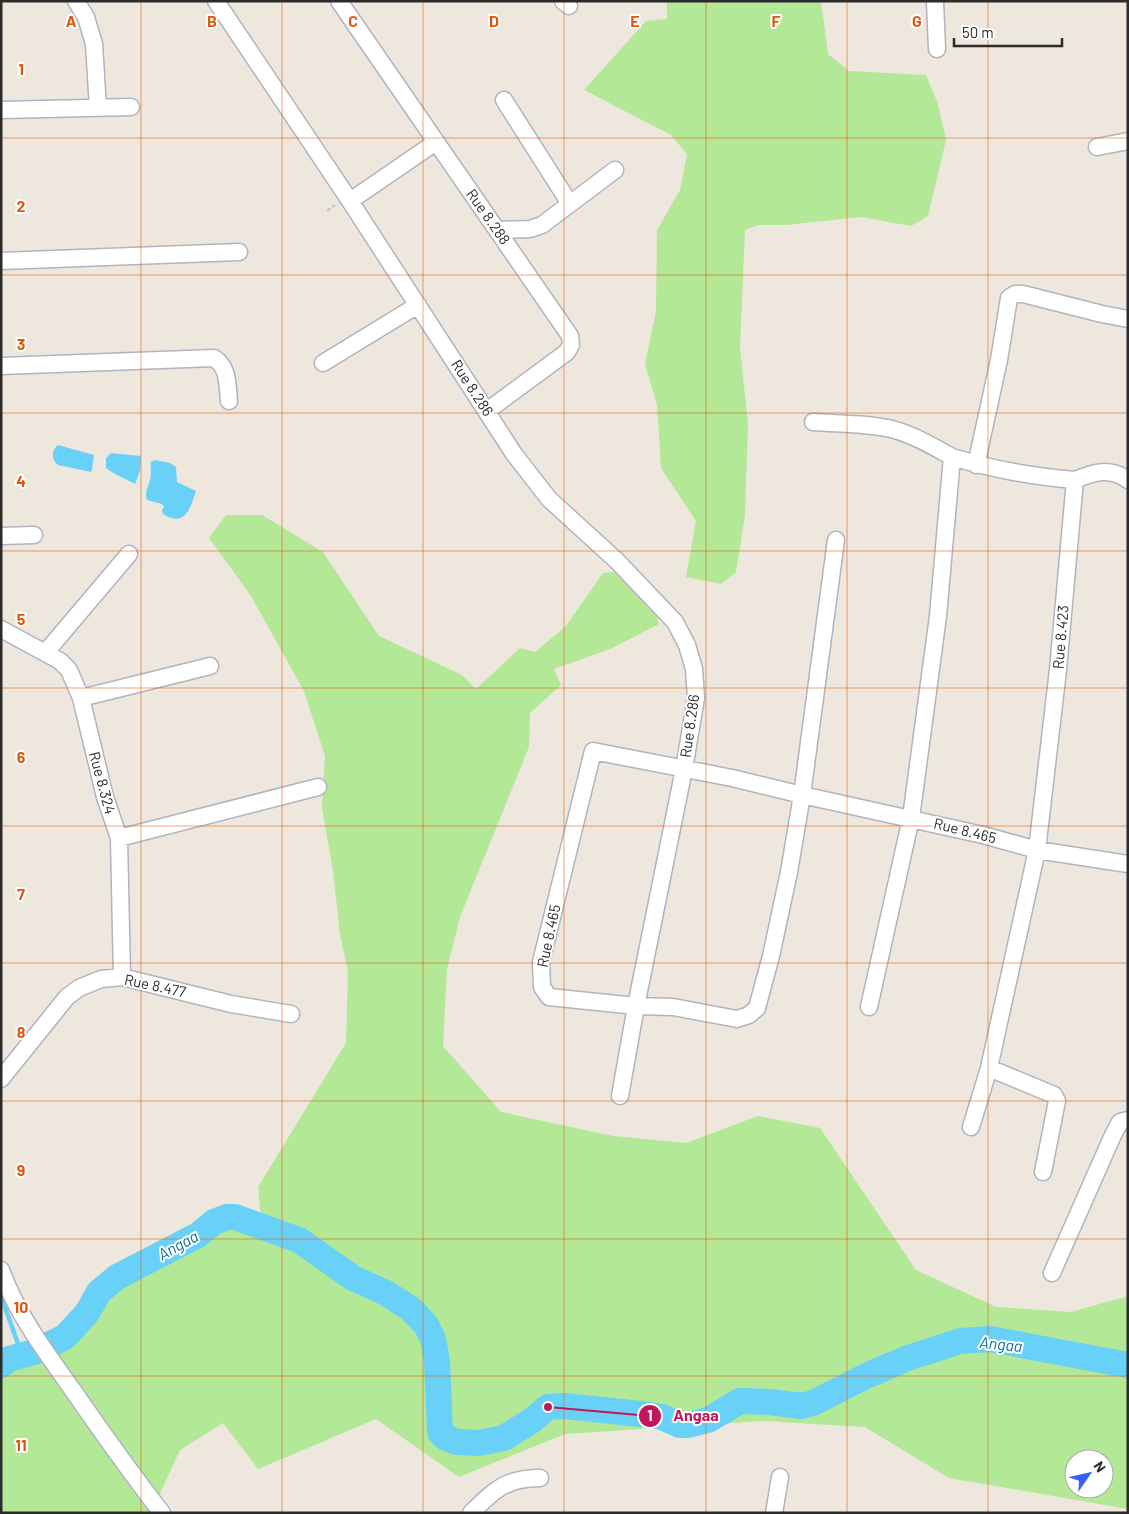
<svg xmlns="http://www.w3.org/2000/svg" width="1129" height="1514" font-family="Barlow,sans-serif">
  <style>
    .green { fill: #b2e896; fill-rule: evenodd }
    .water { fill: #69d1f7 }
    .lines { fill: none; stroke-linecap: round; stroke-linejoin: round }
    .stream { stroke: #69d1f7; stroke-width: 4.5 }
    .river { stroke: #69d1f7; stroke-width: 26 }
    .minor-casing { stroke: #b1b3c0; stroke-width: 19 }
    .path { stroke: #c8c8c8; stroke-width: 2.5; stroke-dasharray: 4 2.5; stroke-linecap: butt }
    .minor { stroke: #fff; stroke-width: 16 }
    .grid { fill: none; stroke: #df570e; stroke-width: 1; stroke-opacity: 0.55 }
    .labels { text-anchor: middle; stroke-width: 4; stroke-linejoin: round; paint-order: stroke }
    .street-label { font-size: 15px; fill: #2b2b2b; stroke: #fff }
    .water-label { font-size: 16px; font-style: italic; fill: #046fa7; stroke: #fff }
    .grid-label { font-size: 16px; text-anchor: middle; font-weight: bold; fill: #df570e; stroke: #fff; stroke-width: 4; stroke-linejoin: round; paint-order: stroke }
    .leader { fill: none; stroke: #c2185b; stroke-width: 2 }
    .callout-dot { fill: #c2185b; stroke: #fff; stroke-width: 2 }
    .mark-label { font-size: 15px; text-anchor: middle; font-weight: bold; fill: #fff }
    .callout-label { font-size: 16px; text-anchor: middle; font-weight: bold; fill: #c2185b; stroke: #fff; stroke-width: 4; stroke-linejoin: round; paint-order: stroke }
  </style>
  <rect width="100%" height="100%" fill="#eee7dd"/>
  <path class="green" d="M 667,1 L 821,1 L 828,54 L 849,71 L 926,75 L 938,104 L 946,140 L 928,216 L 911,226 L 861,217 L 786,225 L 759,225 L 745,230 L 740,348 L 748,425 L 745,515 L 736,572 L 721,584 L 686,577 L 696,521 L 661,468 L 657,405 L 645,364 L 656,311 L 657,230 L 680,190 L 687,154 L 671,135 L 584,90 L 646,21 L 667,19 Z
    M 226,515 L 262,515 L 323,552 L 379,636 L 462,675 L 476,689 L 520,648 L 535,652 L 566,626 L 603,573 L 614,572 L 655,612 L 659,624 L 610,649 L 554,669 L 561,685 L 530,713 L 529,747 L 460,917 L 447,969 L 443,1046 L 501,1112 L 613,1136 L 686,1143 L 758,1116 L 820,1128 L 916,1270 L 996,1307 L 1071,1312 L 1128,1296 L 1128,1509 L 949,1478 L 865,1427 L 763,1421 L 565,1434 L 459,1477 L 376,1419 L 258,1469 L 223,1423 L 180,1450 L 151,1513 L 1,1513 L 1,1365 L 9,1359 L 34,1352 L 65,1337 L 87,1313 L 99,1292 L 117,1277 L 198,1235 L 214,1222 L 227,1217 L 235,1217 L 262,1227 L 258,1187 L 346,1043 L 348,972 L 340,934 L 333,871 L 322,808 L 325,756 L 304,691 L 251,596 L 209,538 ZM 1074,1459 L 1104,1459 L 1104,1489 L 1074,1489 Z"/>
  <path class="water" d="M 58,445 L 94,455 L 92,470 L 91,472 L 58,465 C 51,459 51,451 58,445 Z
    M 111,453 L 141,456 L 140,471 L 135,484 L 115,474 L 106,468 L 106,458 Z
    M 155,460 L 170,463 L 176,467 L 177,482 L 196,491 C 190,508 186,528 163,514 L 162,510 L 164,507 L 162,504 L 147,500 C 144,492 149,486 150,479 C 152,473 150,468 151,462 Z"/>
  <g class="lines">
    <path class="stream" d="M 1,1296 L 22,1355"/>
    <path class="river" d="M 1,1365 L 9,1359 L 34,1352 L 65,1337 L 87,1313 L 99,1292 L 117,1277 L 198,1235 L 214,1222 L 227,1217 L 235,1217 L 299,1240 L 353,1278 L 386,1293 L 411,1309 L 426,1325 L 433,1339 L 437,1361 L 440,1432 L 444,1437 L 457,1442 L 479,1443 L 504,1438 L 531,1421 L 548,1407 L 565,1406 L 650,1415 L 662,1417 L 680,1425 L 688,1425 L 708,1420 L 740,1401 L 770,1402 L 801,1406 L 813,1403 L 868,1375 L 908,1358 L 960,1341 L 990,1339 L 1128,1365"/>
    <defs>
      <path id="minor" d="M 76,1 L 86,17 L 94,44 L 98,108
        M 216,1 L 350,201 L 514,454 L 549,499 L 617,561 L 675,622 L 687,645 L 694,669 L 696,698 L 684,769 L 636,1006 L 620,1096
        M 339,1 L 570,336 L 571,345 L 567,352 L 487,411
        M 563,1 L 569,6
        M 935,1 L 937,49
        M 504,100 L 570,204
        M 1,110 L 131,107
        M 1097,147 L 1128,141
        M 350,201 L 436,142
        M 497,230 L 530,229 L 542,225 L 615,170
        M 1,261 L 239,252
        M 323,363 L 418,305
        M 1,366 L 214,358 C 229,368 227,383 229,401
        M 813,422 C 840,424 870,423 895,430 C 916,436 934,447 952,457
        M 976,465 L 999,360 L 1009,298 L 1015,294 L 1023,294 L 1102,314 L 1128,319
        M 1,536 L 34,535
        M 836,540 L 802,795 L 789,872 L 771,956 L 757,1008 L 749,1015 L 737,1019 L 673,1007 L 636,1006 L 549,997 L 542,987 L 541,962 L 593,751 L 732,778 L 802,795 L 983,835 L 1037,850 L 1128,864
        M 1,629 L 60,661 L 69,670 L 81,698 L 105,797 L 119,838 L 122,977
        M 46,652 L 129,554
        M 81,698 L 210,666
        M 119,838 L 318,787
        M 869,1007 L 911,818 L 938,616 L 952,457 C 996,470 1030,476 1075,480
        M 989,1068 L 1054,1095 L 1057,1101 L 1043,1172
        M 1,1079 L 67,997 L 79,988 L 101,979 L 122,977 L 231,1004 L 291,1014
        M 971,1127 L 989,1068 L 1037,850 L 1058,670 L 1075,480 C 1094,472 1110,467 1128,480
        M 1,1270 C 17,1314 45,1351 72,1389 C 101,1431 130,1472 162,1513
        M 1052,1273 L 1113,1135 L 1120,1122 L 1128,1120
        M 471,1513 C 494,1490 506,1478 540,1478
        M 774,1513 L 780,1477"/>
    </defs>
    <use href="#minor" class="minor-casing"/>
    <path class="path" d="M 327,211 L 335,205"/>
    <use href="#minor" class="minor"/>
  </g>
  <path class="grid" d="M 141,1 L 141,1513M 282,1 L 282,1513M 423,1 L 423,1513M 564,1 L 564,1513M 706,1 L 706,1513M 847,1 L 847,1513M 988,1 L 988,1513M 1,138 L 1128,138M 1,275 L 1128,275M 1,413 L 1128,413M 1,551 L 1128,551M 1,688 L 1128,688M 1,826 L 1128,826M 1,963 L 1128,963M 1,1101 L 1128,1101M 1,1239 L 1128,1239M 1,1376 L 1128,1376"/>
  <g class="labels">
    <g class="street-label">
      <text transform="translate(488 217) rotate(55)" y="5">Rue 8.288</text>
      <text transform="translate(472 388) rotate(57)" y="5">Rue 8.286</text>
      <text transform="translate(1061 637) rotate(-85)" y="5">Rue 8.423</text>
      <text transform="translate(690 726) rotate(-82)" y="5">Rue 8.286</text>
      <text transform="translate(102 783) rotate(75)" y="5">Rue 8.324</text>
      <text transform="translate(965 831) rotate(14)" y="5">Rue 8.465</text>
      <text transform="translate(549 936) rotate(-78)" y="5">Rue 8.465</text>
      <text transform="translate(155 986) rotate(12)" y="5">Rue 8.477</text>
    </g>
    <g class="water-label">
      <text transform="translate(178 1245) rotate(-29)" y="6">Angaa</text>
      <text transform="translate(1001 1344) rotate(6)" y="6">Angaa</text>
    </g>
  </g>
  <g class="grid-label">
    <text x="71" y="27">A</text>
    <text x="212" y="27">B</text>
    <text x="353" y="27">C</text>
    <text x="494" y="27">D</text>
    <text x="635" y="27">E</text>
    <text x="776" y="27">F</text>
    <text x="917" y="27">G</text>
    <text x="21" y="75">1</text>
    <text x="21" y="212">2</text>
    <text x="21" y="350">3</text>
    <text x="21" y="487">4</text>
    <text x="21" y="625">5</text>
    <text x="21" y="763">6</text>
    <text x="21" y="900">7</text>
    <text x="21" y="1038">8</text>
    <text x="21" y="1176">9</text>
    <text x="21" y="1313">10</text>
    <text x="21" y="1451">11</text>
  </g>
  <path class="leader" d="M548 1407L650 1416"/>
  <g class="callout-dot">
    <circle cx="548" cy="1407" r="5"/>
    <circle cx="650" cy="1416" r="12"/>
  </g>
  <g class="mark-label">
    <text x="650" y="1421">1</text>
  </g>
  <g class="callout-label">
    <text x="696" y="1421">Angaa</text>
  </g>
  <rect width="1129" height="1514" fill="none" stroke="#2b2b2b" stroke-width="5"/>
  <g transform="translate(1089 1474) rotate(56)"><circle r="24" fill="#ffffff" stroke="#aaaaaa"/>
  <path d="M0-4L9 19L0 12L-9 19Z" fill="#395eff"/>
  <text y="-8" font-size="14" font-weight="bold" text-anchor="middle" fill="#2b2b2b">N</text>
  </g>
  <path d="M954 38v8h108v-8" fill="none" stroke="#2b2b2b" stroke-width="2.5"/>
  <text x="962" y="38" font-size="15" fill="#2b2b2b" stroke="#ffffff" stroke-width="4" paint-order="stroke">50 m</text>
</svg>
